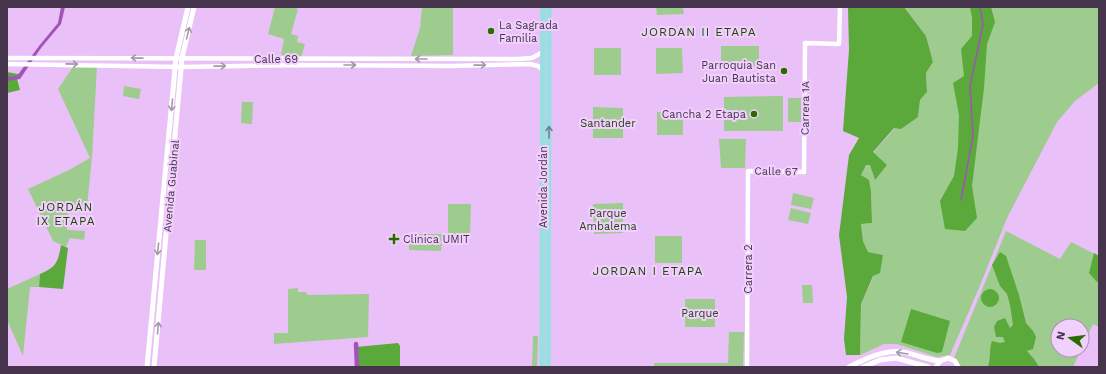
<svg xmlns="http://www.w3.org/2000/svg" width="1106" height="374" font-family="'Work Sans',sans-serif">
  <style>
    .green { fill: #9ecc8e }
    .forest { fill: #5ba83b }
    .water { fill: #a054b7 }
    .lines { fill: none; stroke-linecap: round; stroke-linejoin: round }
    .stream { stroke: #a054b7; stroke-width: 1.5 }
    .canal { stroke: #a054b7; stroke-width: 4.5 }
    .tertiary { stroke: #fff; stroke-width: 4.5 }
    .secondary { stroke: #fff; stroke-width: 5 }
    .primary { stroke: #99dfe1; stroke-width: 5.5 }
    .oneway { stroke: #a29aa5 }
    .oneway2 { stroke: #6b818e }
    .poi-dot { fill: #2b6c02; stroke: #f2d0fd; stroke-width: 1.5 }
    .labels { text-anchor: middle; stroke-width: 4; stroke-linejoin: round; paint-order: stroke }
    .poi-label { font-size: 11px; fill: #45344b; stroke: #f2d0fd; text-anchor: start }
    .street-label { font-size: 11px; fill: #45344b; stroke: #f2d0fd }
    .park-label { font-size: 11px; fill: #254419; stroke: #f2d0fd }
    .neighbourhood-label { font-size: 12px; letter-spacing: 1px; fill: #1c4607; stroke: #f2d0fd }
  </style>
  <rect width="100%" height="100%" fill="#e9c0f7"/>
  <path class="green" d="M 275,7 L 292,7 L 298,9 L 291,34 L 298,36 L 297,42 L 305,44 L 301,58 L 288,58 L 286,56 L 281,55 L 284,39 L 268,34 Z
    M 422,7 L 453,7 L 453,55 L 411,56 L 420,28 Z
    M 656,7 L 683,7 L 684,14 L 657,15 Z
    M 904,7 L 1099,7 L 1099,83 L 1075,101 L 1057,122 L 1007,218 L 979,288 L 950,355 L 937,357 L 897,344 L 884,344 L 860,355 L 861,304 L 883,255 L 868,252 L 863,241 L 861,224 L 872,223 L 871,192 L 861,175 L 866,165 L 870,165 L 875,180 L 887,165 L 873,153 L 895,128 L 918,117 L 920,100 L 927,92 L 926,73 L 933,62 L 926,36 Z
    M 721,46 L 759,46 L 759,68 L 721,68 Z
    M 594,48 L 621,48 L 621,75 L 594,75 Z
    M 656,48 L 682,48 L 683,73 L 656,74 Z
    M 75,64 L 97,66 L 92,157 L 87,207 L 68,205 L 67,230 L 85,231 L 84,240 L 70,238 L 66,247 L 53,241 L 28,189 L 69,170 L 90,158 L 58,89 Z
    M 124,86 L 141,89 L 139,99 L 123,96 Z
    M 783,96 L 783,131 L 724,131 L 724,97 Z
    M 788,98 L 801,98 L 801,122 L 788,122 Z
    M 242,102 L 253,102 L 252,124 L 241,123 Z
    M 593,107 L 623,108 L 623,138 L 593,138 Z
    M 657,112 L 683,112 L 683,135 L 657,135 Z
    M 719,139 L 746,139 L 745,168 L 721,168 Z
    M 793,193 L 814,198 L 811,209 L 791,205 Z
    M 623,203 L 623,233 L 594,234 L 593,204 Z
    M 448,204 L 471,204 L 470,235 L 448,235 Z
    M 791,208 L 811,213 L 808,224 L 788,220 Z
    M 1006,231 L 1060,259 L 1071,242 L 1099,256 L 1099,327 L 1093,324 L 1082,348 L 1082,326 L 1058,326 L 1058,350 L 1081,350 L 1073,367 L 962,367 L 954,358 Z
    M 409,234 L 442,234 L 441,251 L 409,250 Z
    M 655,236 L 682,236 L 682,263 L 655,263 Z
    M 195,240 L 206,240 L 206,270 L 194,270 Z
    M 40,274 L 39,287 L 30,287 L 23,356 L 7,320 L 7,289 Z
    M 802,285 L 812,285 L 813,303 L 803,303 Z
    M 298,288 L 298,292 L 306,292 L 307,295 L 369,294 L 368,337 L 274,344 L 274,333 L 288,333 L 288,289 Z
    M 685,299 L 715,299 L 715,327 L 685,327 Z
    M 729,332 L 744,332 L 743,367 L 654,367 L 654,363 L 728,363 Z
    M 533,336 L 538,336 L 537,367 L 532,367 Z"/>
  <path class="forest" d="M 848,7 L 904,7 L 926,36 L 933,62 L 926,73 L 927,92 L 920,100 L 918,117 L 901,129 L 894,128 L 873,152 L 887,165 L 875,180 L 870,165 L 866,165 L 861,175 L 869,180 L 871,192 L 872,223 L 861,224 L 863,241 L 868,252 L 883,255 L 880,273 L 873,276 L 861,304 L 860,355 L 846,355 L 844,339 L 847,297 L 839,235 L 849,155 L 859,138 L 843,131 L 849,50 Z
    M 970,7 L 991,7 L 995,22 L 987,44 L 984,88 L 972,186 L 977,218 L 965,231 L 945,229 L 940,201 L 954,176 L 958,148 L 959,115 L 953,83 L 964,76 L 961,49 L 972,36 L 972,18 Z
    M 7,72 L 23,75 L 17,79 L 20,90 L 7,93 Z
    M 61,245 L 68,248 L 63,289 L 39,287 L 40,274 C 56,267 58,263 61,245 Z
    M 1000,252 L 1006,256 L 1019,295 L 1026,323 L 1033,331 L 1036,337 L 1033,349 L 1027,351 L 1034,359 L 1039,367 L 988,367 C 991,358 989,349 992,341 L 1000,343 L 1005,342 L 1003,337 L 996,337 L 994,327 L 997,321 L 1005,318 L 1010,328 L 1013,325 L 1010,305 L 1007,294 L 1000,286 L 992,265 Z
    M 1094,253 L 1099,256 L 1099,283 L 1096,281 L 1089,273 Z
    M981 298a9 9 0 1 1 18 0a9 9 0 1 1-18 0Z
    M 911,309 L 950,321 L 942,352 L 937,353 L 901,342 Z
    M 398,343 L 400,346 L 400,367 L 357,367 L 356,347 Z"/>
  <path class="water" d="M 61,7 L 65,7 L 61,24 L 41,48 L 20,79 L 7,81 L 7,77 L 17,76 L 39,46 L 58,23 Z"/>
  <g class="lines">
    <path class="stream" d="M 961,200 L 973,136 L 970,86 L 983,24 L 980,7"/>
    <path class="canal" d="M 356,344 L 357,367"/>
    <path class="tertiary" d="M 7,58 L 517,59 L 532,58 L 543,52
      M 7,64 L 181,67 L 298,65 L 450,66 L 530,64 L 538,66 L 543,70
      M 747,367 L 748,171 L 804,172 L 805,43 L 839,44 L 840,7"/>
    <path class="secondary" d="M 147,367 L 176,58 L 188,7
      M 154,367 L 182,58 L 194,7
      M 849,367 C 865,359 885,349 903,352 C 915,354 927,360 940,361
      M 863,367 L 880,360 L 896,358 L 928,367
      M 936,367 L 940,361 L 948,358 L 955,361 L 958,367"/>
    <path class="primary" d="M 542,367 L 543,7
      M 548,367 L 549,7"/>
  </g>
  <defs><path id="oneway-shaft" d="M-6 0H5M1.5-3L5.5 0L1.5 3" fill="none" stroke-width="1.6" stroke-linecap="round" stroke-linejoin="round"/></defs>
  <g class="oneway">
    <use href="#oneway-shaft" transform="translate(188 33) rotate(-76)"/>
    <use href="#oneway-shaft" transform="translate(137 58) rotate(-179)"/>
    <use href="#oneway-shaft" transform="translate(421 59) rotate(180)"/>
    <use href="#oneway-shaft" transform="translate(72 64) rotate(1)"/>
    <use href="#oneway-shaft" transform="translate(350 65)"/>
    <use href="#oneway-shaft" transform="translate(480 65) rotate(-1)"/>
    <use href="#oneway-shaft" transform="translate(220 66) rotate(-1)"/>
    <use href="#oneway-shaft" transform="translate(172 105) rotate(95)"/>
    <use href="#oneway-shaft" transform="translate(158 249) rotate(96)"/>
    <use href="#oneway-shaft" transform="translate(158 328) rotate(-85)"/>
    <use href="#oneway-shaft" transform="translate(902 353) rotate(-171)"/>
  </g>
  <use class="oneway2" href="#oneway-shaft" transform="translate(549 132) rotate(-90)"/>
  <g class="poi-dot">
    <circle cx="491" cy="31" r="4"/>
    <circle cx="784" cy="71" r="4"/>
    <circle cx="754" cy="114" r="4"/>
    <path d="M392 233h4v4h4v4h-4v4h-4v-4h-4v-4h4z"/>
  </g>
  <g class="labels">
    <g class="poi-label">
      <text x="499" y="29">La Sagrada<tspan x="499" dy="13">Familia</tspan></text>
      <text x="776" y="69" text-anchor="end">Parroquia San<tspan x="776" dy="13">Juan Bautista</tspan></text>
      <text x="746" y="118" text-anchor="end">Cancha 2 Etapa</text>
      <text x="403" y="243">Clínica UMIT</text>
    </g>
    <g class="street-label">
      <text x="276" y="63">Calle 69</text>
      <text transform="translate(805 108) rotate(-89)" y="4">Carrera 1A</text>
      <text transform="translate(776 171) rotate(1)" y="4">Calle 67</text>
      <text transform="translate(171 186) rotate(-85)" y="4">Avenida Guabinal</text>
      <text transform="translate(543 187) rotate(-90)" y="4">Avenida Jordán</text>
      <text transform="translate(748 269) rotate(-90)" y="4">Carrera 2</text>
    </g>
    <g class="park-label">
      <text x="608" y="127">Santander</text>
      <text x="608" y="217">Parque<tspan x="608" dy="13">Ambalema</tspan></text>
      <text x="700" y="317">Parque</text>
    </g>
    <g class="neighbourhood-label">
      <text x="699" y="36">JORDAN II ETAPA</text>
      <text x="66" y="211">JORDÁN<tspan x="66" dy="14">IX ETAPA</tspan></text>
      <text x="648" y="275">JORDAN I ETAPA</text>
    </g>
  </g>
  <rect width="1106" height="374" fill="none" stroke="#45344b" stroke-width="16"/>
  <g transform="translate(1070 338) rotate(284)"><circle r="19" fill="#f2d0fd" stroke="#ad92b6"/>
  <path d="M0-3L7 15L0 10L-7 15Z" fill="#2b6c02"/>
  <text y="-6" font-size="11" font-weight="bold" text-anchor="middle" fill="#45344b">N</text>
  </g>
</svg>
